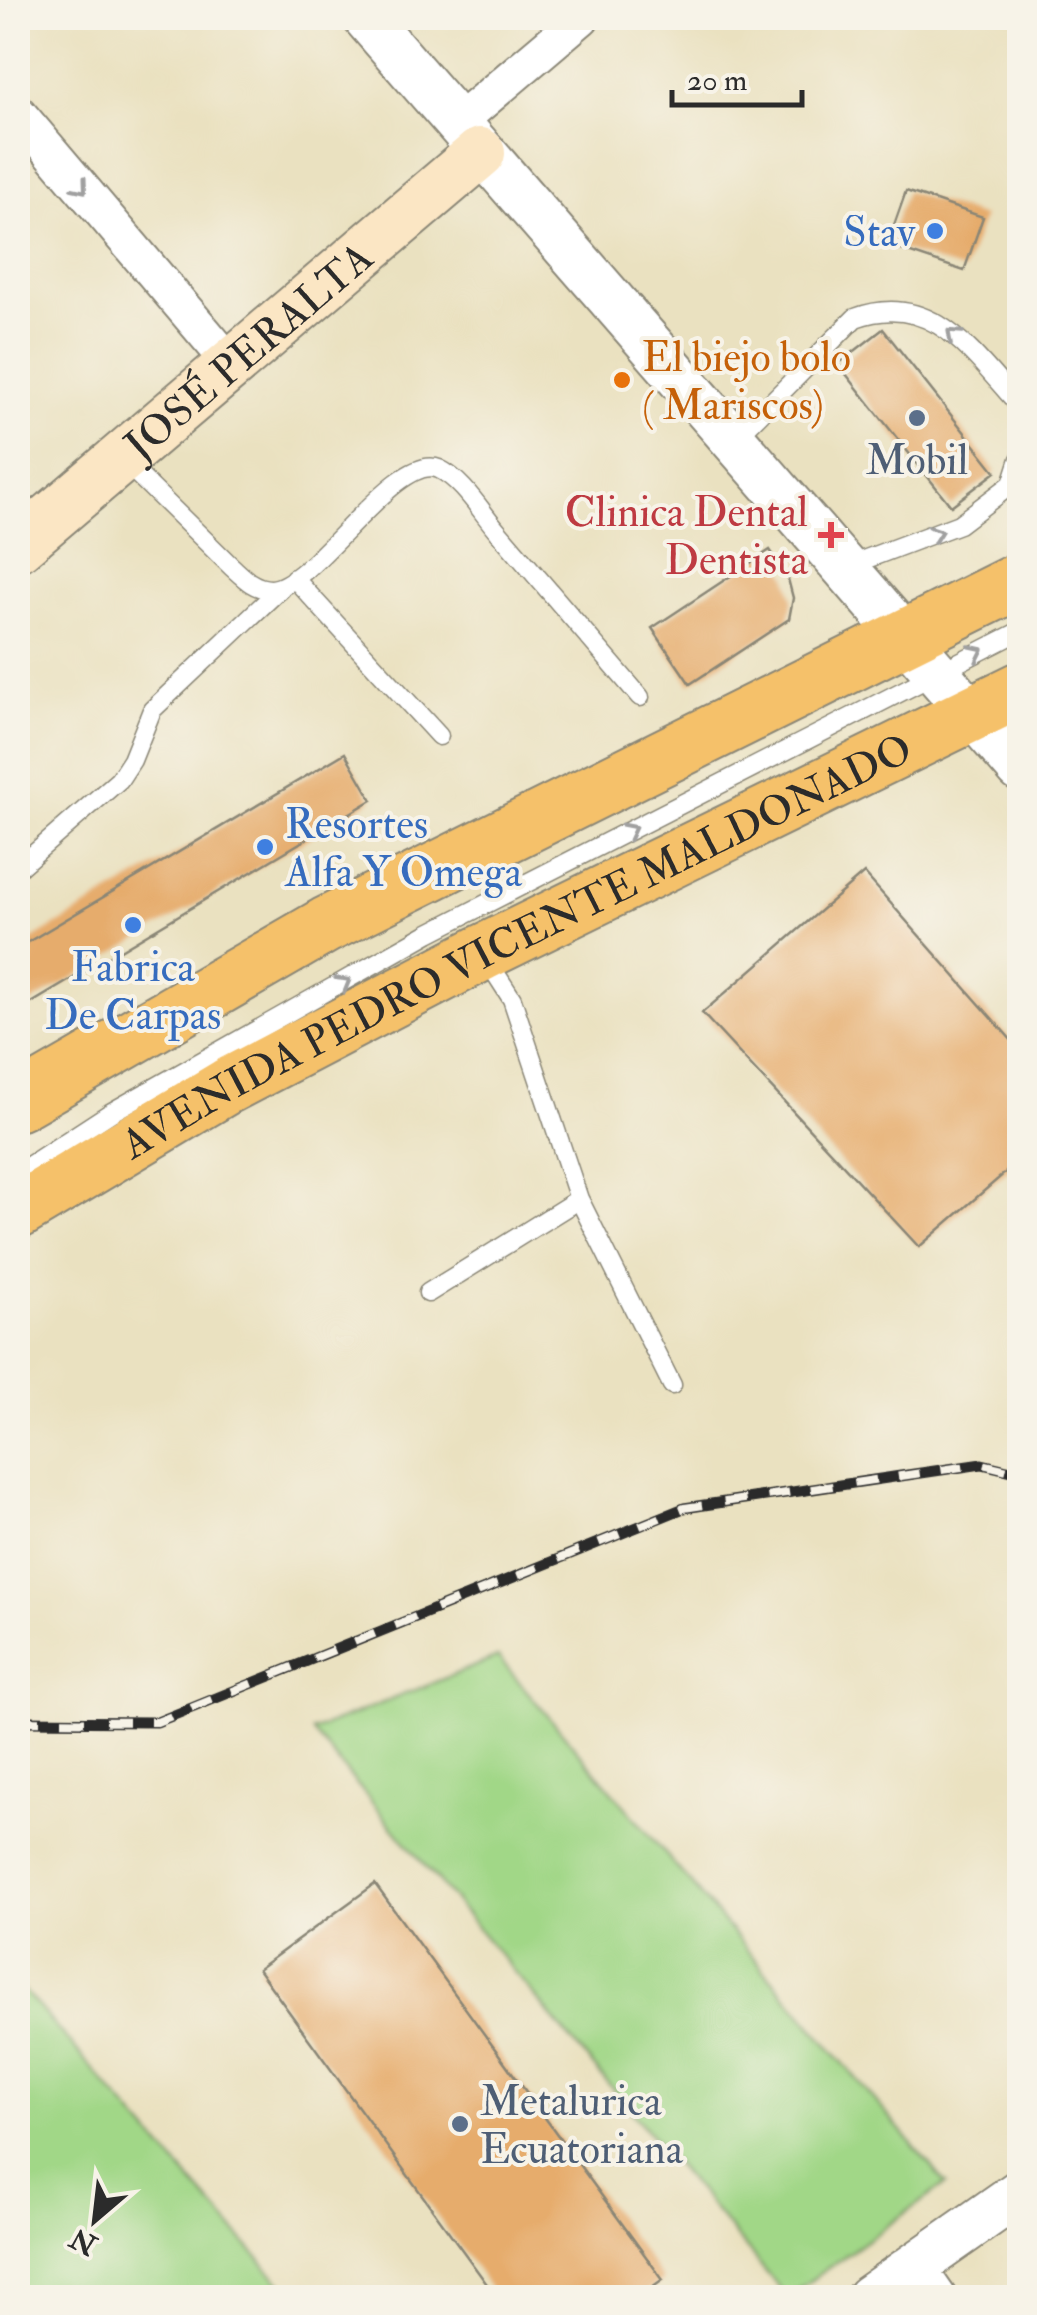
<svg xmlns="http://www.w3.org/2000/svg" width="1037" height="2315" font-family="'IM FELL Double Pica',serif">
  <style>
    .green { fill: #a1d787; stroke: #668159; stroke-width: 2.5 }
    .building { fill: #e6ac6c }
    .lines { fill: none; stroke-linecap: round; stroke-linejoin: round }
    .service-casing { stroke: #8a8676; stroke-width: 21 }
    .minor-casing { stroke: #8a8676; stroke-width: 39 }
    .tertiary-casing { stroke: #8a8676; stroke-width: 49 }
    .secondary-casing { stroke: #8a8676; stroke-width: 54 }
    .primary-casing { stroke: #8a8676; stroke-width: 59 }
    .service { stroke: #fff; stroke-width: 18 }
    .minor { stroke: #fff; stroke-width: 35 }
    .tertiary { stroke: #fff; stroke-width: 45 }
    .secondary { stroke: #fbe6c4; stroke-width: 50 }
    .primary { stroke: #f5c16b; stroke-width: 55 }
    .rail-casing { stroke: #2b2b2b; stroke-width: 11 }
    .rail { stroke: #f7f3e8; stroke-width: 8; stroke-dasharray: 22; stroke-linecap: butt }
    .oneway { stroke: #a0a0a0 }
    .shop-dot { fill: #3f7fe0; stroke: #f7f3e8; stroke-width: 4 }
    .food-dot { fill: #e8710a; stroke: #f7f3e8; stroke-width: 4 }
    .service-dot { fill: #5c6f8a; stroke: #f7f3e8; stroke-width: 4 }
    .health-dot { fill: #e0444e; stroke: #f7f3e8; stroke-width: 4 }
    .labels { text-anchor: middle; stroke-width: 8; stroke-linejoin: round; paint-order: stroke }
    .shop-label { font-size: 42px; fill: #366cbe; stroke: #f7f3e8; text-anchor: end }
    .street-label { font-size: 42px; fill: #2b2b2b; stroke: #f7f3e8 }
    .food-label { font-size: 42px; fill: #c56008; stroke: #f7f3e8; text-anchor: start }
    .service-label { font-size: 42px; fill: #4e5e75; stroke: #f7f3e8 }
    .health-label { font-size: 42px; fill: #be3a42; stroke: #f7f3e8; text-anchor: end }
  </style>
  <rect width="100%" height="100%" fill="#f7f3e8"/>
  <filter id="ink" filterUnits="userSpaceOnUse"><feTurbulence type="fractalNoise" baseFrequency=".01" numOctaves="2"/><feDisplacementMap in="SourceGraphic" scale="20" xChannelSelector="R" yChannelSelector="G"/><feConvolveMatrix kernelMatrix="1 2 1 2 8 2 1 2 1" color-interpolation-filters="sRGB"/></filter>
  <filter id="wash" filterUnits="userSpaceOnUse"><feTurbulence type="fractalNoise" baseFrequency=".0048" numOctaves="4" result="noise"/><feDisplacementMap in="SourceGraphic" scale="40" xChannelSelector="R" yChannelSelector="G"/><feGaussianBlur stdDeviation="2.25" result="paint"/><feColorMatrix in="noise" values="0 0 0 0 0 0 0 0 0 0 0 0 0 0 0 0 0 1.4 0 .05"/><feComposite in="paint" operator="in"/></filter>
  <g filter="url(#wash)">
    <rect width="100%" height="100%" fill="#eae1c0"/>
    <path class="green" d="M 498,1657 L 946,2184 L 787,2297 L 312,1731 Z
      M 18,1984 L 293,2297 L 18,2297 Z"/>
    <g id="blocks">
      <path class="building" d="M 906,191 L 983,217 L 964,271 L 887,245 Z
        M 883,329 L 996,472 L 951,506 L 838,364 Z
        M 770,550 L 787,575 L 793,598 L 789,619 L 690,684 L 652,628 Z
        M 345,753 L 372,800 L 18,1011 L 18,948 Z
        M 864,873 L 1020,1050 L 1020,1160 L 919,1247 L 702,1013 Z
        M 375,1884 L 663,2280 L 638,2298 L 497,2298 L 258,1969 Z"/>
    </g>
  </g>
  <g filter="url(#ink)">
    <use href="#blocks" fill-opacity="0" stroke="#8a8676" stroke-width="2.5"/>
    <g class="lines">
      <defs>
        <path id="service" d="M 735,439 L 855,318 C 933,289 974,356 1020,406
          M 124,461 L 232,567 C 244,578 254,589 271,589 C 314,587 396,451 439,469 C 461,479 481,511 496,529 C 544,585 592,641 640,697
          M 845,567 L 959,524 L 1012,484 L 1020,459
          M 294,578 L 439,736
          M 18,868 L 119,780 L 132,760 L 152,710 L 281,588
          M 18,1173 L 110,1113 L 429,933 L 1020,631
          M 579,1199 L 672,1385
          M 428,1293 L 579,1199 L 512,999 L 485,957"/>
        <path id="minor" d="M 18,113 L 231,364
          M 456,124 L 581,18
          M 916,2265 L 939,2298"/>
        <path id="tertiary" d="M 366,18 L 1020,769
          M 869,2298 L 1020,2192"/>
        <g id="secondary">
          <path id="s1" d="M 18,546 L 480,153"/>
        </g>
        <g id="primary">
          <path d="M 18,1103 L 326,925 L 1020,580"/>
          <path id="s2" d="M 18,1211 L 227,1086 L 482,953 L 1020,690"/>
        </g>
      </defs>
      <use href="#service" class="service-casing"/>
      <use href="#minor" class="minor-casing"/>
      <use href="#tertiary" class="tertiary-casing"/>
      <use href="#secondary" class="secondary-casing"/>
      <use href="#primary" class="primary-casing"/>
      <use href="#service" class="service"/>
      <use href="#minor" class="minor"/>
      <use href="#tertiary" class="tertiary"/>
      <use href="#secondary" class="secondary"/>
      <use href="#primary" class="primary"/>
      <defs>
        <path id="rail" d="M 18,1721 L 157,1722 L 684,1508 L 982,1464 L 1020,1473"/>
      </defs>
      <use href="#rail" class="rail-casing"/>
      <use href="#rail" class="rail"/>
    </g>
    <defs><path id="oneway-chevron" d="M-2-3.5L2.5 0L-2 3.5" fill="none" stroke-width="1.6" stroke-linecap="round" stroke-linejoin="round" transform="scale(2.5)"/></defs>
    <g class="oneway">
      <use href="#oneway-chevron" transform="translate(81 187) rotate(50)"/>
      <use href="#oneway-chevron" transform="translate(953 335) rotate(-138)"/>
      <use href="#oneway-chevron" transform="translate(936 533) rotate(-20)"/>
      <use href="#oneway-chevron" transform="translate(977 652) rotate(-26)"/>
      <use href="#oneway-chevron" transform="translate(630 830) rotate(-27)"/>
      <use href="#oneway-chevron" transform="translate(344 983) rotate(-30)"/>
    </g>
  </g>
  <g class="shop-dot">
    <circle cx="935" cy="231" r="10"/>
    <circle cx="265" cy="847" r="10"/>
    <circle cx="133" cy="925" r="10"/>
  </g>
  <circle class="food-dot" cx="622" cy="380" r="10"/>
  <g class="service-dot">
    <circle cx="917" cy="418" r="10"/>
    <circle cx="460" cy="2124" r="10"/>
  </g>
  <path class="health-dot" d="M826 520h10v10h10v10h-10v10h-10v-10h-10v-10h10z"/>
  <g class="labels">
    <g class="shop-label">
      <text x="915" y="246">Stav</text>
      <text x="285" y="838" text-anchor="start">Resortes<tspan x="285" dy="48">Alfa Y Omega</tspan></text>
      <text x="133" y="981" text-anchor="middle">Fabrica<tspan x="133" dy="48">De Carpas</tspan></text>
    </g>
    <g class="street-label">
      <text dy="15" stroke="none"><textPath href="#s1" startOffset="302">JOSÉ PERALTA</textPath></text>
      <text dy="15" stroke="none"><textPath href="#s2" startOffset="565">AVENIDA PEDRO VICENTE MALDONADO</textPath></text>
    </g>
    <g class="food-label">
      <text x="642" y="371">El biejo bolo<tspan x="642" dy="48">( Mariscos)</tspan></text>
    </g>
    <g class="service-label">
      <text x="917" y="474">Mobil</text>
      <text x="480" y="2115" text-anchor="start">Metalurica<tspan x="480" dy="48">Ecuatoriana</tspan></text>
    </g>
    <g class="health-label">
      <text x="808" y="526">Clinica Dental<tspan x="808" dy="48">Dentista</tspan></text>
    </g>
  </g>
  <rect width="1037" height="2315" fill="none" stroke="#f7f3e8" stroke-width="60"/>
  <g transform="translate(95 2220) rotate(208)" stroke="#f7f3e8" stroke-width="8" paint-order="stroke">
  <path d="M0-8L18 38L0 25L-18 38Z" fill="#2b2b2b"/>
  <text y="-15" font-size="28" font-weight="bold" text-anchor="middle" fill="#2b2b2b">N</text>
  </g>
  <path d="M672 90v15h130v-15" fill="none" stroke="#2b2b2b" stroke-width="5"/>
  <text x="687" y="90" font-size="30" fill="#2b2b2b" stroke="#f7f3e8" stroke-width="8" paint-order="stroke">20 m</text>
</svg>
